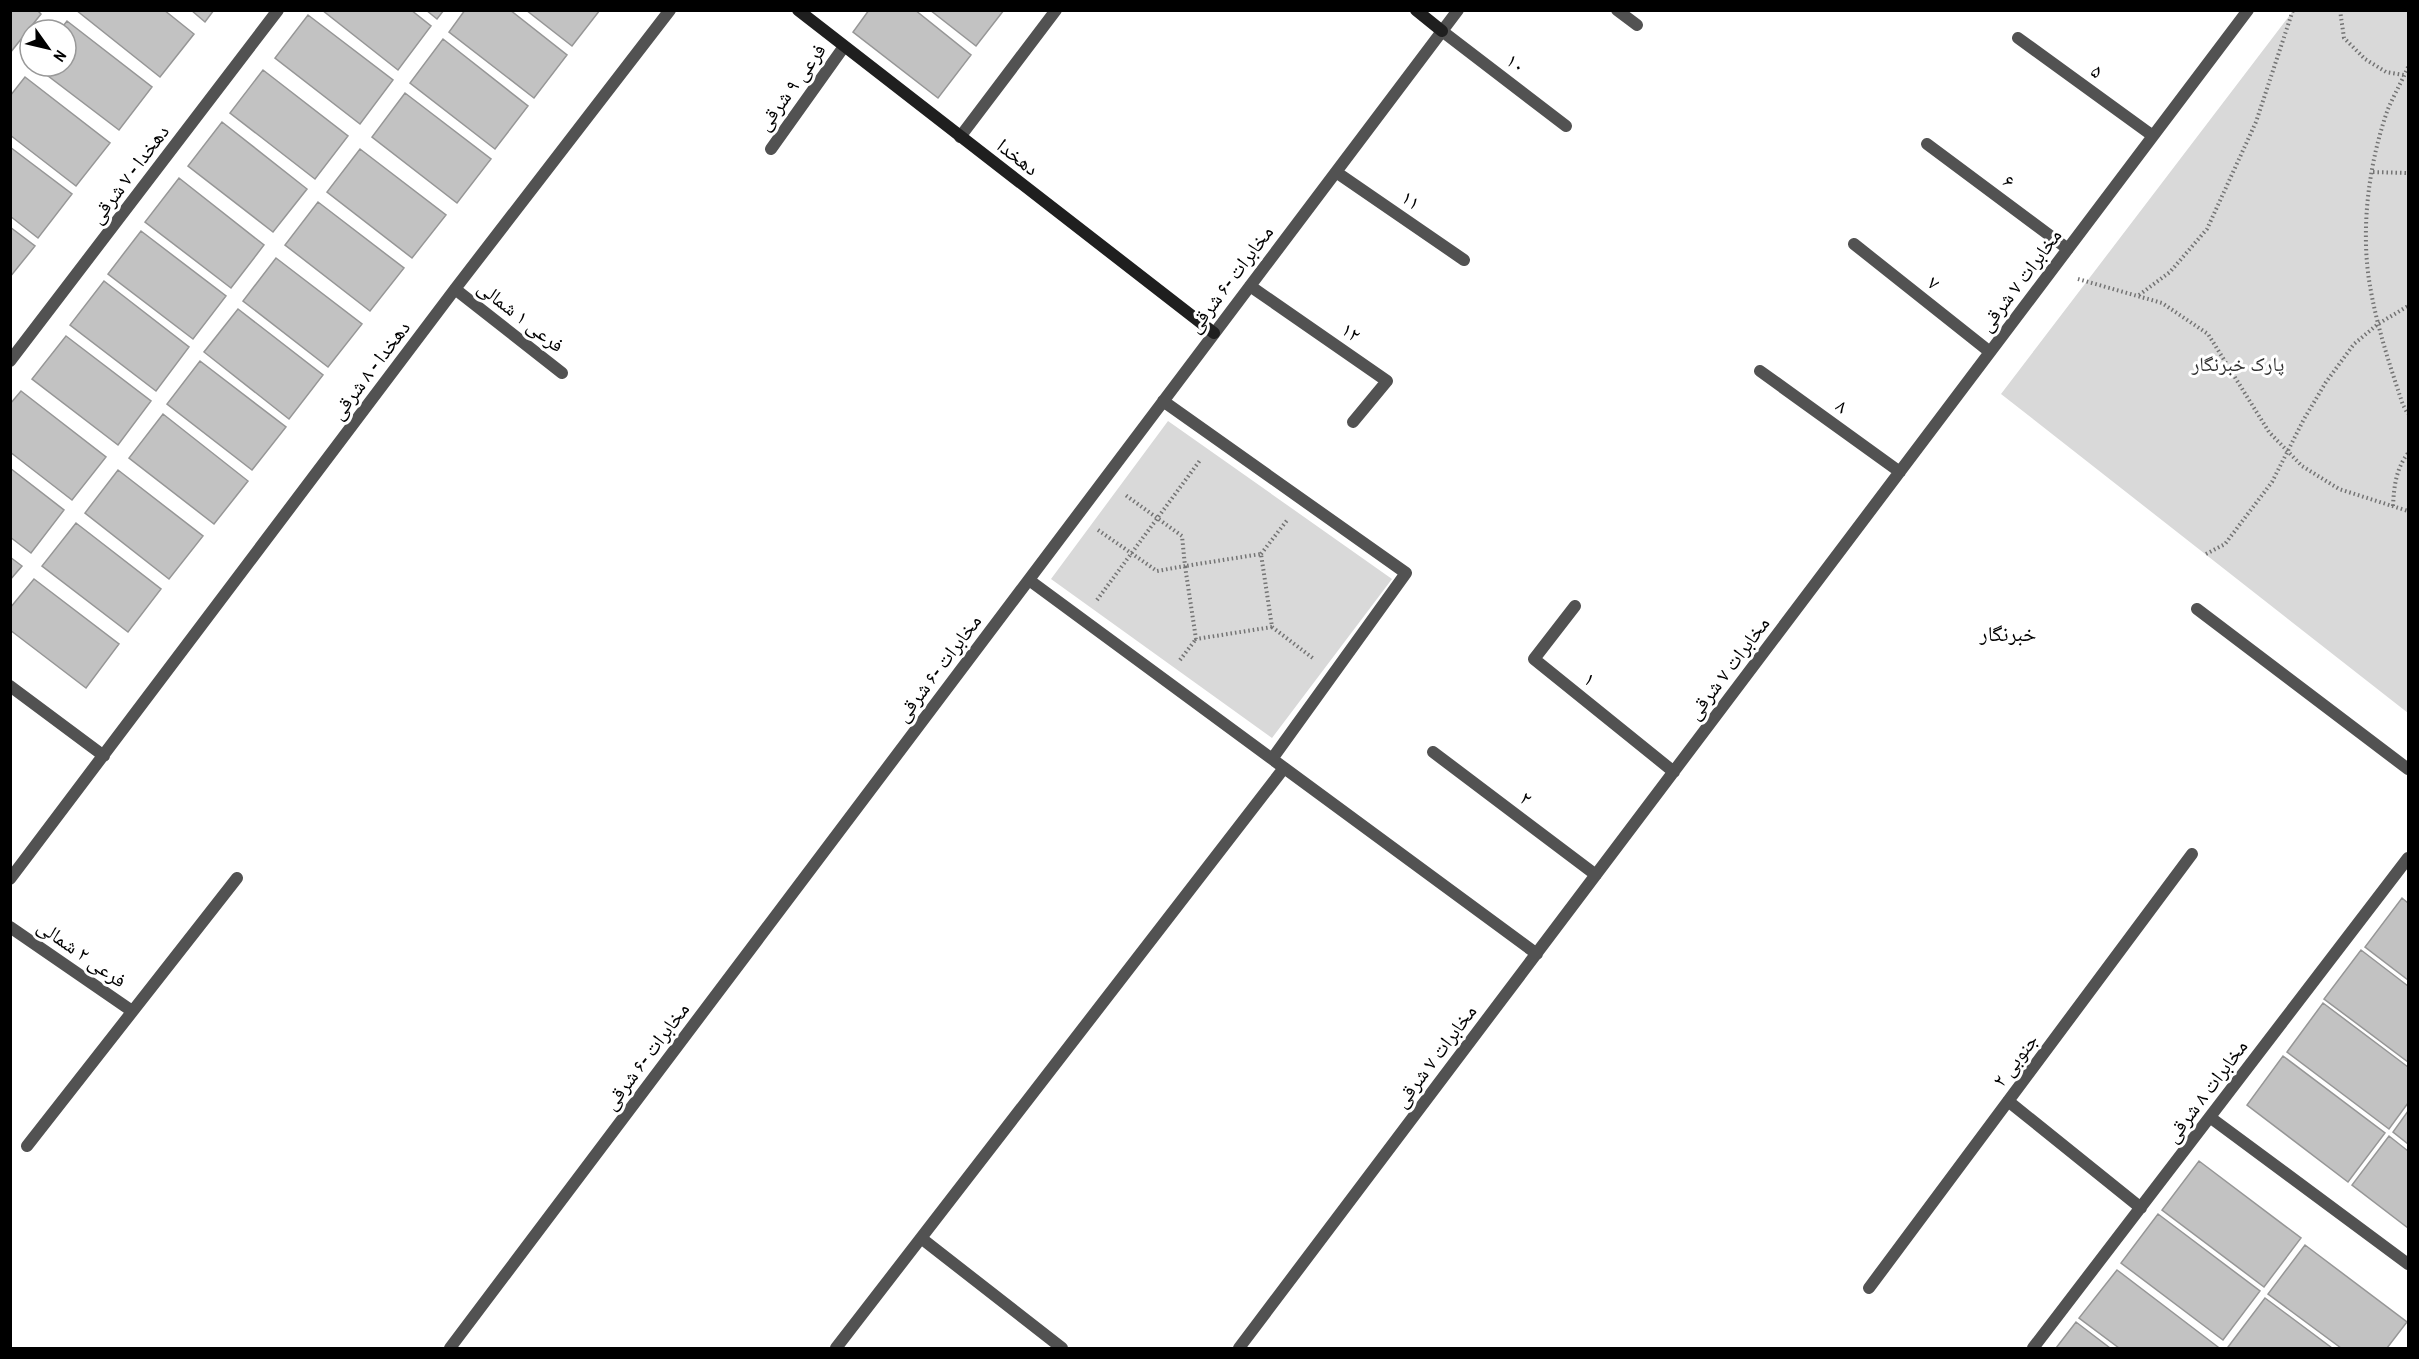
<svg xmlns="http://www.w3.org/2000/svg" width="2419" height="1359" font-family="'Archivo Narrow','Noto Naskh Arabic',sans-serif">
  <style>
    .green { fill: #d9d9d9 }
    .building { fill: #c2c2c2; stroke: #969696; stroke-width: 1.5 }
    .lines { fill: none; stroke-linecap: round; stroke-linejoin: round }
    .path { stroke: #747474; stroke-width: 4; stroke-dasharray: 1.5 3; stroke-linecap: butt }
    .street { stroke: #525252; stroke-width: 12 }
    .secondary { stroke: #1f1f1f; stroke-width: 12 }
    .labels { text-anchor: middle; stroke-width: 6; stroke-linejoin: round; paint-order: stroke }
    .street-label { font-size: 20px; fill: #000; stroke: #fff }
    .park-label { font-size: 20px; fill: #303030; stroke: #fff }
    .neighbourhood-label { font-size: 21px; fill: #000; stroke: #fff }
  </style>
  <rect width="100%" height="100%" fill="#fff"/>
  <path class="green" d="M 2293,11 L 2408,11 L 2408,713 L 2001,394 Z
    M 1168,421 L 1392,579 L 1272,738 L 1051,579 Z"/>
  <path class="building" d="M 10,10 L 37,10 L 41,14 L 10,53 Z
    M 76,10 L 164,10 L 194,34 L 160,77 Z
    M 191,10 L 214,10 L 205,22 Z
    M 322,10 L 411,10 L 431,26 L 398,70 Z
    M 426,10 L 444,10 L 437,19 Z
    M 465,10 L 510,10 L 567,55 L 534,98 L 449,32 Z
    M 526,10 L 600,10 L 572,46 Z
    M 869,10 L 915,10 L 971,55 L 938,98 L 853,32 Z
    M 930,10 L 1004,10 L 976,46 Z
    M 308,15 L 393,80 L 360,124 L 275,58 Z
    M 67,21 L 152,87 L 119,130 L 35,66 L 66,66 L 66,30 L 60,30 Z
    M 443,39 L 528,106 L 495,149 L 410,83 Z
    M 263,70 L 348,136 L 315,179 L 230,113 Z
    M 25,77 L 110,143 L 76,186 L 10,135 L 10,96 Z
    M 405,93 L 491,159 L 457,203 L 372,137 Z
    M 222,122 L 307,189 L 273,232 L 188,166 Z
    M 10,147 L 72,194 L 38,238 L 10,216 Z
    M 360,149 L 446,215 L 412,258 L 327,192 Z
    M 179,178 L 264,245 L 231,288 L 145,222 Z
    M 318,202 L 404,268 L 370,311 L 285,245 Z
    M 10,227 L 35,246 L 10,277 Z
    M 141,231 L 226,296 L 193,339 L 108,274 Z
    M 276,258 L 362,324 L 328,367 L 243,301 Z
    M 104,281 L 189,347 L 156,391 L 70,325 Z
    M 238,309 L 323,375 L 289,419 L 204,352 Z
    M 66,336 L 151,401 L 118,445 L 32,379 Z
    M 200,361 L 286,427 L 252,470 L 167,404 Z
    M 21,391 L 106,457 L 72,500 L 10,452 L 10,404 Z
    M 163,414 L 248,481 L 214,524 L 129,458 Z
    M 10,468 L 64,510 L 31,553 L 10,537 Z
    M 118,470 L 203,536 L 169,579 L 85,513 Z
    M 76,523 L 161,589 L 128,632 L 42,566 Z
    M 10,557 L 22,566 L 10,580 Z
    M 34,579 L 119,644 L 86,688 L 10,630 L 10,608 Z
    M 2402,898 L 2408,903 L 2408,980 L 2365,947 Z
    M 2361,950 L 2408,986 L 2408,1062 L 2324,999 Z
    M 2323,1003 L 2408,1067 L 2408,1103 L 2389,1129 L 2287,1052 Z
    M 2283,1056 L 2385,1133 L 2348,1182 L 2247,1105 Z
    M 2408,1111 L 2408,1144 L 2393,1132 Z
    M 2389,1136 L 2408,1151 L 2408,1228 L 2352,1185 Z
    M 2199,1161 L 2301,1238 L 2264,1287 L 2162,1210 Z
    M 2158,1214 L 2260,1291 L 2223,1340 L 2121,1263 Z
    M 2305,1245 L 2407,1322 L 2387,1348 L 2341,1348 L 2268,1294 Z
    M 2117,1270 L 2218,1347 L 2217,1348 L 2119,1348 L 2079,1318 Z
    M 2265,1298 L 2332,1348 L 2230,1348 L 2228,1347 Z
    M 2076,1322 L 2110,1348 L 2056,1348 Z"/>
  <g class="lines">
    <path class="path" d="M 2340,10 L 2344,38 L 2365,59 L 2386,72 L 2404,75
      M 2408,67 C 2402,81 2394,95 2388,109 C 2369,162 2360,229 2370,286 C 2377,327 2390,366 2403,405 L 2408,414
      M 2373,172 L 2408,173
      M 2078,279 L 2162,303 L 2208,334 L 2269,432 L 2302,466 L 2339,489 L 2408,511
      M 2139,295 L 2170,272 L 2207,229 L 2256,122 L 2293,10
      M 2393,506 C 2394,486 2396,469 2408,453
      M 1098,530 L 1157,571 L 1185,566 L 1182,536 L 1124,494
      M 1261,554 L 1288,519
      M 2206,554 L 2225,544 L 2272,482 L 2304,419 L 2326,382 L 2354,344 L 2378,324 L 2408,306
      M 1097,600 L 1201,459
      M 1272,627 L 1196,639 L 1185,566 L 1261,554 L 1272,627 L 1314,659
      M 1180,660 L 1196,639"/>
    <path class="street" d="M 1617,10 L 1637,25
      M 1442,31 L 1566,126
      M 2018,38 L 2153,136
      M 960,137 L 1056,10
      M 1927,144 L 2068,249
      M 771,149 L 843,48
      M 1336,172 L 1464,260
      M 1854,244 L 1990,352
      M 1250,286 L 1387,381 L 1353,422
      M 455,289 L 562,373
      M 10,361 L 278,10
      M 1760,371 L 1900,472
      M 1163,401 L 1406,573 L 1272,759
      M 1029,580 L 1537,954
      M 1575,606 L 1534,659 L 1674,772
      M 2197,609 L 2408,769
      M 10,686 L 104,756
      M 1433,752 L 1596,875
      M 10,879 L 455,289 L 670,10
      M 10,927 L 132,1011
      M 2008,1101 L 2141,1208
      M 2211,1118 L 2408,1264
      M 27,1146 L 237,878
      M 921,1238 L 1062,1348
      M 1869,1288 L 2192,854
      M 450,1348 L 1458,10
      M 836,1348 L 1284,768
      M 1239,1348 L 2248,10
      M 2033,1348 L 2408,858"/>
    <path class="secondary" d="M 798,10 L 1214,333
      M 1416,10 L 1442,31"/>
  </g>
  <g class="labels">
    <g class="street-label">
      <text transform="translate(1516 63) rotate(38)" y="7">۱۰</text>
      <text transform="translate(2097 71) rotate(36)" y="7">۵</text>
      <text transform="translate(791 87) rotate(-54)" y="7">فرعی ۹ شرقی</text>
      <text transform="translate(1018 157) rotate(38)" y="7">دهخدا</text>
      <text transform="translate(129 174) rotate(-53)" y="7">دهخدا - ۷ شرقی</text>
      <text transform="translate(2009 181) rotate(37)" y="7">۶</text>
      <text transform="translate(1411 200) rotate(35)" y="7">۱۱</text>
      <text transform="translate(1230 279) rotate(-53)" y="7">مخابرات -۶ شرقی</text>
      <text transform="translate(2020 280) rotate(-53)" y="7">مخابرات ۷ شرقی</text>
      <text transform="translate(1934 283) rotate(39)" y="7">۷</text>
      <text transform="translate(521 316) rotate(38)" y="7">فرعی ۱ شمالی</text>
      <text transform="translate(1351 332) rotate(35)" y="7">۱۲</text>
      <text transform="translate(370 370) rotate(-53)" y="7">دهخدا - ۸ شرقی</text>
      <text transform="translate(1842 406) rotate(36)" y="7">۸</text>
      <text transform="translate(938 668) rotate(-53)" y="7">مخابرات -۶ شرقی</text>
      <text transform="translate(1728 668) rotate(-53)" y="7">مخابرات ۷ شرقی</text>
      <text transform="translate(1590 679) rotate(39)" y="7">۱</text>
      <text transform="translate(1526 798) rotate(37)" y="7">۲</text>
      <text transform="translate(82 953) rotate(35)" y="7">فرعی ۲ شمالی</text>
      <text transform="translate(646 1056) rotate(-53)" y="7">مخابرات -۶ شرقی</text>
      <text transform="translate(1435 1056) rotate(-53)" y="7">مخابرات ۷ شرقی</text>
      <text transform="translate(2015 1060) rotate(-53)" y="7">۲ جنوبی</text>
      <text transform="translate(2206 1091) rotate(-53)" y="7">مخابرات ۸ شرقی</text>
    </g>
    <g class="park-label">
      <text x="2238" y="371">پارک خبرنگار</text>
    </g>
    <g class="neighbourhood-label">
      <text x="2008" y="641">خبرنگار</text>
    </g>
  </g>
  <rect width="2419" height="1359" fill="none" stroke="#000000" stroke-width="24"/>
  <g transform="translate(48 48) rotate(124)"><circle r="28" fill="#ffffff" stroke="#999999" stroke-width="1.5"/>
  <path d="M0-4.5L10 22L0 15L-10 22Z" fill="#000000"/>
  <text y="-9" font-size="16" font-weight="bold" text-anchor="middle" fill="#000000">N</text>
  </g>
</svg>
